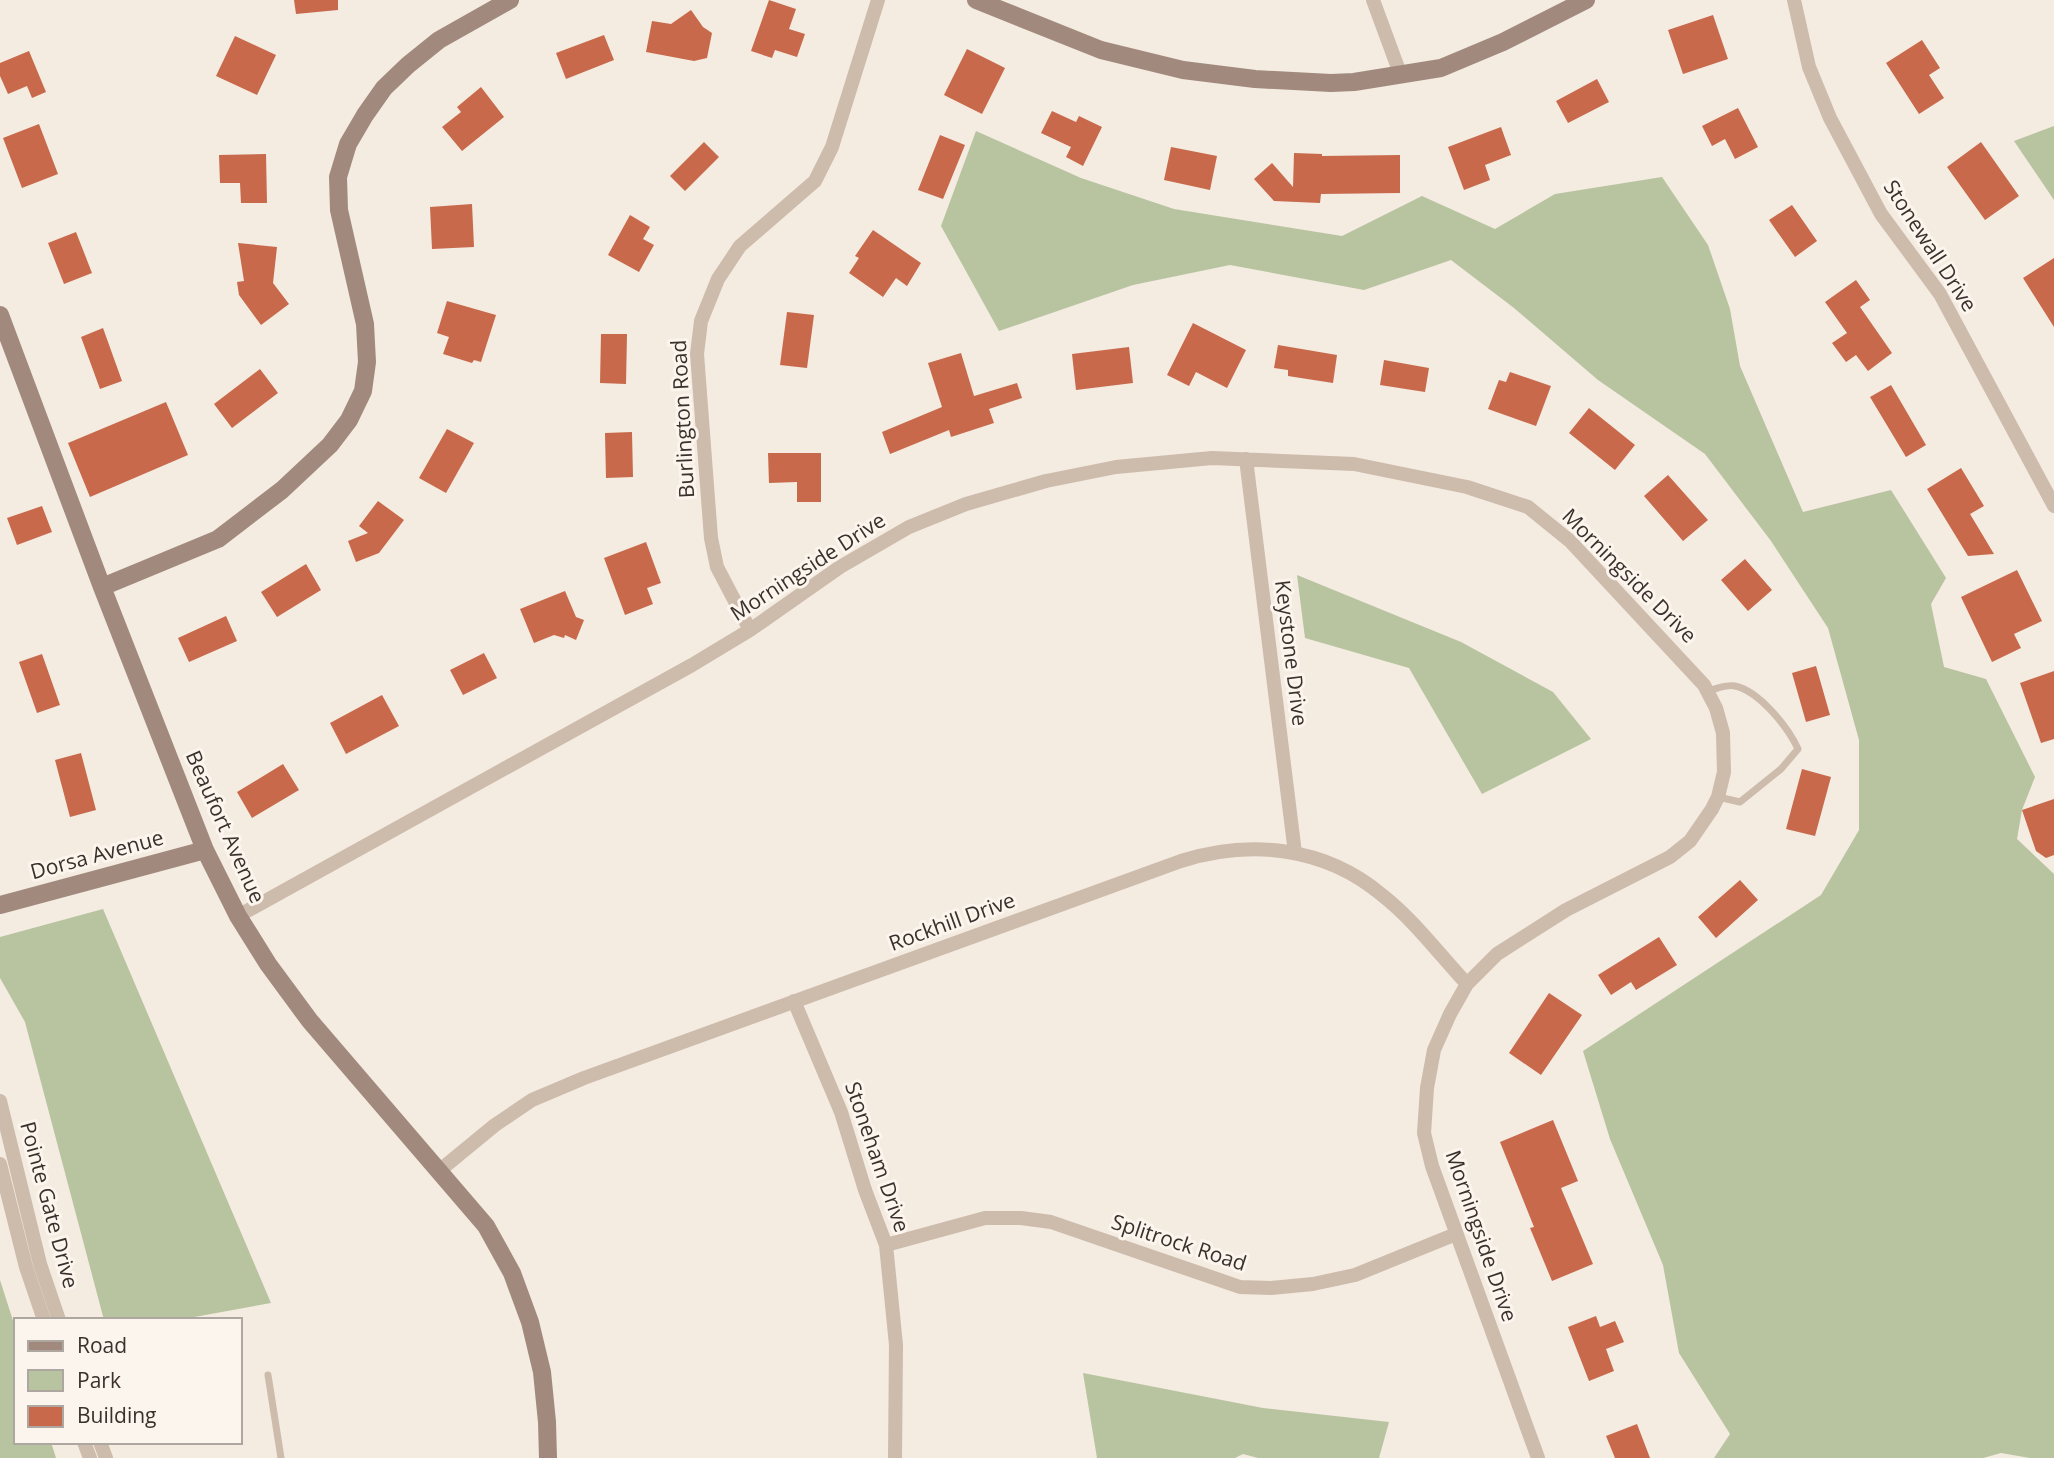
<svg xmlns="http://www.w3.org/2000/svg" width="2054" height="1458" font-family="'Open Sans',sans-serif">
  <style>
    .green { fill: #b8c4a0 }
    .building { fill: #c8694b }
    .lines { fill: none; stroke-linecap: round; stroke-linejoin: round }
    .lane { stroke: #cdbbac; stroke-width: 7 }
    .street { stroke: #cdbbac; stroke-width: 14 }
    .secondary { stroke: #a18a7d; stroke-width: 18 }
    .labels { text-anchor: middle; stroke-width: 6; stroke-linejoin: round; paint-order: stroke }
    .street-label { font-size: 21px; fill: #3b302b; stroke: #fbf5ee }
  </style>
  <rect width="100%" height="100%" fill="#f4ebe1"/>
  <path class="green" d="M 2054,126 L 2054,200 L 2014,141 Z
    M 976,131 L 1081,178 L 1174,209 L 1342,236 L 1422,196 L 1495,229 L 1555,194 L 1662,177 L 1708,245 L 1730,309 L 1740,366 L 1803,512 L 1891,490 L 1946,578 L 1931,604 L 1944,667 L 1986,679 L 2035,777 L 2022,810 L 2017,839 L 2054,874 L 2054,1458 L 2030,1458 L 2001,1453 L 1983,1458 L 1714,1458 L 1730,1434 L 1679,1353 L 1663,1265 L 1610,1139 L 1583,1051 L 1821,895 L 1859,830 L 1859,740 L 1828,628 L 1771,541 L 1705,454 L 1598,380 L 1514,308 L 1451,260 L 1364,290 L 1230,265 L 1133,285 L 999,331 L 941,226 Z
    M 1297,575 L 1461,642 L 1553,692 L 1591,739 L 1482,794 L 1409,668 L 1305,638 Z
    M 103,909 L 271,1303 L 178,1320 L 104,1320 L 25,1022 L 0,978 L 0,937 Z
    M 0,1280 L 16,1330 L 16,1442 L 51,1442 L 56,1458 L 0,1458 Z
    M 1083,1373 L 1263,1408 L 1389,1422 L 1379,1458 L 1258,1458 L 1243,1454 L 1235,1458 L 1097,1458 Z"/>
  <path class="building" d="M 294,0 L 338,0 L 338,10 L 296,14 Z
    M 769,0 L 796,9 L 789,29 L 805,34 L 797,57 L 775,50 L 772,58 L 751,51 Z
    M 691,10 L 703,27 L 712,33 L 707,58 L 694,61 L 646,52 L 652,21 L 671,24 Z
    M 1713,15 L 1728,59 L 1683,74 L 1668,30 Z
    M 604,35 L 614,60 L 566,79 L 556,53 Z
    M 235,36 L 276,55 L 257,95 L 216,76 Z
    M 1922,40 L 1940,68 L 1929,75 L 1944,98 L 1919,114 L 1886,63 Z
    M 967,49 L 1005,68 L 982,114 L 944,95 Z
    M 29,51 L 46,92 L 32,98 L 27,86 L 8,94 L 0,76 L 0,63 Z
    M 1597,79 L 1609,102 L 1568,123 L 1556,101 Z
    M 481,87 L 504,117 L 462,151 L 442,127 L 461,112 L 457,107 Z
    M 1738,108 L 1758,147 L 1735,159 L 1725,139 L 1712,146 L 1702,126 Z
    M 1052,111 L 1076,122 L 1079,116 L 1102,127 L 1083,166 L 1066,157 L 1071,147 L 1041,133 Z
    M 39,124 L 58,174 L 22,188 L 3,138 Z
    M 1501,127 L 1511,155 L 1485,165 L 1490,180 L 1464,190 L 1448,147 Z
    M 940,135 L 965,145 L 943,199 L 918,190 Z
    M 704,142 L 719,157 L 685,191 L 670,176 Z
    M 1981,142 L 2019,196 L 1985,220 L 1947,167 Z
    M 1171,147 L 1217,156 L 1210,190 L 1164,180 Z
    M 1294,153 L 1322,154 L 1322,156 L 1400,155 L 1400,193 L 1321,194 L 1320,203 L 1274,201 L 1254,179 L 1272,163 L 1293,187 Z
    M 266,154 L 267,203 L 241,203 L 240,183 L 220,183 L 219,155 Z
    M 472,204 L 474,247 L 432,249 L 430,207 Z
    M 1792,205 L 1817,241 L 1795,257 L 1769,220 Z
    M 630,215 L 650,227 L 643,239 L 654,245 L 639,272 L 608,255 Z
    M 873,230 L 921,263 L 907,286 L 896,278 L 883,297 L 849,273 L 859,258 L 855,256 Z
    M 76,232 L 92,273 L 64,284 L 48,243 Z
    M 238,243 L 277,247 L 273,283 L 289,304 L 261,325 L 239,295 L 237,282 L 244,281 Z
    M 2054,258 L 2054,327 L 2023,278 Z
    M 1856,280 L 1870,300 L 1860,307 L 1892,353 L 1868,371 L 1856,355 L 1846,362 L 1832,343 L 1847,333 L 1825,302 Z
    M 447,301 L 496,315 L 481,362 L 474,360 L 472,363 L 443,354 L 449,337 L 437,333 Z
    M 787,312 L 814,315 L 807,368 L 780,365 Z
    M 1193,323 L 1246,350 L 1227,388 L 1196,372 L 1189,386 L 1167,375 Z
    M 103,328 L 122,381 L 100,389 L 81,337 Z
    M 601,334 L 627,334 L 626,384 L 600,383 Z
    M 1278,345 L 1337,355 L 1333,383 L 1288,376 L 1288,370 L 1274,368 Z
    M 1129,347 L 1133,383 L 1076,390 L 1072,354 Z
    M 961,353 L 974,396 L 1017,383 L 1022,398 L 989,409 L 994,423 L 951,437 L 949,430 L 890,454 L 882,432 L 942,407 L 928,363 Z
    M 1384,360 L 1429,368 L 1425,392 L 1380,385 Z
    M 260,369 L 278,393 L 232,428 L 214,404 Z
    M 1510,372 L 1551,386 L 1536,426 L 1488,409 L 1499,380 L 1506,382 Z
    M 1891,385 L 1926,445 L 1906,457 L 1870,397 Z
    M 166,402 L 188,455 L 90,497 L 68,443 Z
    M 1589,408 L 1635,445 L 1615,470 L 1569,433 Z
    M 447,429 L 474,443 L 446,493 L 419,478 Z
    M 632,432 L 633,477 L 606,478 L 605,433 Z
    M 768,453 L 821,453 L 821,502 L 797,502 L 797,482 L 769,483 Z
    M 1961,468 L 1984,506 L 1970,514 L 1994,554 L 1968,556 L 1927,489 Z
    M 1668,475 L 1708,520 L 1683,541 L 1644,496 Z
    M 378,501 L 404,520 L 379,553 L 356,562 L 348,541 L 368,533 L 359,526 Z
    M 42,506 L 52,532 L 17,545 L 7,518 Z
    M 646,542 L 661,583 L 647,588 L 653,604 L 625,615 L 604,558 Z
    M 1745,559 L 1772,590 L 1748,611 L 1721,580 Z
    M 306,564 L 321,590 L 277,617 L 261,592 Z
    M 2017,570 L 2042,621 L 2014,634 L 2021,648 L 1992,662 L 1961,597 Z
    M 565,591 L 576,617 L 584,620 L 576,640 L 565,635 L 564,638 L 554,635 L 534,643 L 520,609 Z
    M 226,616 L 237,641 L 189,662 L 178,638 Z
    M 484,653 L 497,678 L 463,695 L 450,670 Z
    M 42,654 L 60,705 L 37,713 L 19,662 Z
    M 1816,666 L 1830,715 L 1806,722 L 1792,673 Z
    M 2054,671 L 2054,739 L 2041,743 L 2020,683 Z
    M 382,695 L 399,726 L 346,754 L 330,723 Z
    M 81,753 L 96,810 L 70,817 L 55,760 Z
    M 283,764 L 299,790 L 252,818 L 237,792 Z
    M 1802,769 L 1831,777 L 1815,836 L 1786,829 Z
    M 2054,799 L 2054,855 L 2046,858 L 2036,851 L 2022,810 Z
    M 1740,880 L 1758,900 L 1716,938 L 1698,917 Z
    M 1659,937 L 1677,965 L 1636,990 L 1631,982 L 1611,995 L 1598,975 Z
    M 1549,993 L 1582,1015 L 1541,1075 L 1509,1053 Z
    M 1553,1120 L 1578,1181 L 1561,1188 L 1593,1264 L 1552,1281 L 1530,1228 L 1534,1227 L 1500,1142 Z
    M 1596,1316 L 1600,1327 L 1615,1321 L 1624,1342 L 1606,1349 L 1614,1371 L 1589,1381 L 1568,1327 Z
    M 1637,1424 L 1650,1458 L 1615,1458 L 1606,1436 Z"/>
  <g class="lines">
    <path class="lane" d="M 1707,691 C 1716,689 1727,684 1735,686 C 1759,691 1788,727 1798,749 L 1781,769 L 1740,802 L 1718,797
      M 268,1375 L 281,1458"/>
    <path class="street" d="M 1373,0 L 1401,76
      M 1794,0 L 1809,67 L 1830,118 L 1881,214 L 1940,294 L 2054,506
      M 1246,459 L 1295,853
      M 750,630 L 717,567 L 711,538 L 697,354 L 701,321 L 718,279 L 740,246 L 815,181 L 832,147 L 878,0
      M 238,916 L 692,665 L 750,630 L 840,567 L 909,527 L 966,504 L 1046,481 L 1116,467 L 1212,458 L 1354,464 L 1467,487 L 1528,507 L 1570,541 L 1704,685 L 1716,708 L 1723,733 L 1724,772 L 1718,797 L 1712,809 L 1690,841 L 1670,857 L 1566,910 L 1497,954 L 1467,984 L 1450,1014 L 1434,1050 L 1427,1088 L 1424,1133 L 1432,1166 L 1538,1458
      M 794,1001 L 841,1112 L 865,1190 L 886,1245 L 896,1345 L 895,1458
      M 0,1101 L 40,1264 L 59,1320
      M 0,1164 L 26,1267 L 44,1320
      M 439,1171 L 495,1125 L 532,1100 L 584,1078 L 1181,861 C 1251,839 1325,847 1382,895 C 1414,920 1439,954 1467,984
      M 886,1245 L 985,1218 L 1021,1218 L 1051,1222 L 1240,1287 L 1271,1288 L 1313,1284 L 1355,1275 L 1456,1234
      M 84,1442 L 90,1458
      M 100,1442 L 106,1458"/>
    <path class="secondary" d="M 976,0 L 1101,50 L 1183,70 L 1255,79 L 1331,83 L 1354,82 L 1441,68 L 1503,42 L 1586,0
      M 0,315 L 102,587 L 205,850 L 238,916 L 268,964 L 310,1021 L 486,1226 L 512,1273 L 530,1322 L 542,1372 L 547,1422 L 548,1458
      M 102,587 L 218,539 L 282,490 L 330,445 L 349,420 L 363,391 L 367,362 L 365,324 L 339,210 L 338,177 L 348,144 L 365,115 L 384,88 L 408,65 L 439,40 L 510,0
      M 0,905 L 205,850"/>
  </g>
  <g class="labels">
    <g class="street-label">
      <text transform="translate(1930 246) rotate(57)" y="7">Stonewall Drive</text>
      <text transform="translate(683 419) rotate(-93)" y="7">Burlington Road</text>
      <text transform="translate(808 567) rotate(-33)" y="7">Morningside Drive</text>
      <text transform="translate(1629 576) rotate(45)" y="7">Morningside Drive</text>
      <text transform="translate(1291 653) rotate(83)" y="7">Keystone Drive</text>
      <text transform="translate(225 827) rotate(66)" y="7">Beaufort Avenue</text>
      <text transform="translate(97 855) rotate(-15)" y="7">Dorsa Avenue</text>
      <text transform="translate(952 922) rotate(-20)" y="7">Rockhill Drive</text>
      <text transform="translate(877 1157) rotate(71)" y="7">Stoneham Drive</text>
      <text transform="translate(49 1205) rotate(75)" y="7">Pointe Gate Drive</text>
      <text transform="translate(1481 1236) rotate(71)" y="7">Morningside Drive</text>
      <text transform="translate(1179 1243) rotate(18)" y="7">Splitrock Road</text>
    </g>
  </g>
  <rect x="14" y="1318" width="228" height="126" fill="#fbf5ee" stroke="#aea6a0" stroke-width="2"/>
  <rect x="28" y="1341" width="35" height="10" fill="#a18a7d" stroke="#aea6a0" stroke-width="2"/>
  <text x="77" y="1353" font-size="21" fill="#3b302b">Road</text>
  <rect x="28" y="1370" width="35" height="21" fill="#b8c4a0" stroke="#aea6a0" stroke-width="2"/>
  <text x="77" y="1388" font-size="21" fill="#3b302b">Park</text>
  <rect x="28" y="1406" width="35" height="21" fill="#c8694b" stroke="#aea6a0" stroke-width="2"/>
  <text x="77" y="1423" font-size="21" fill="#3b302b">Building</text>
</svg>
